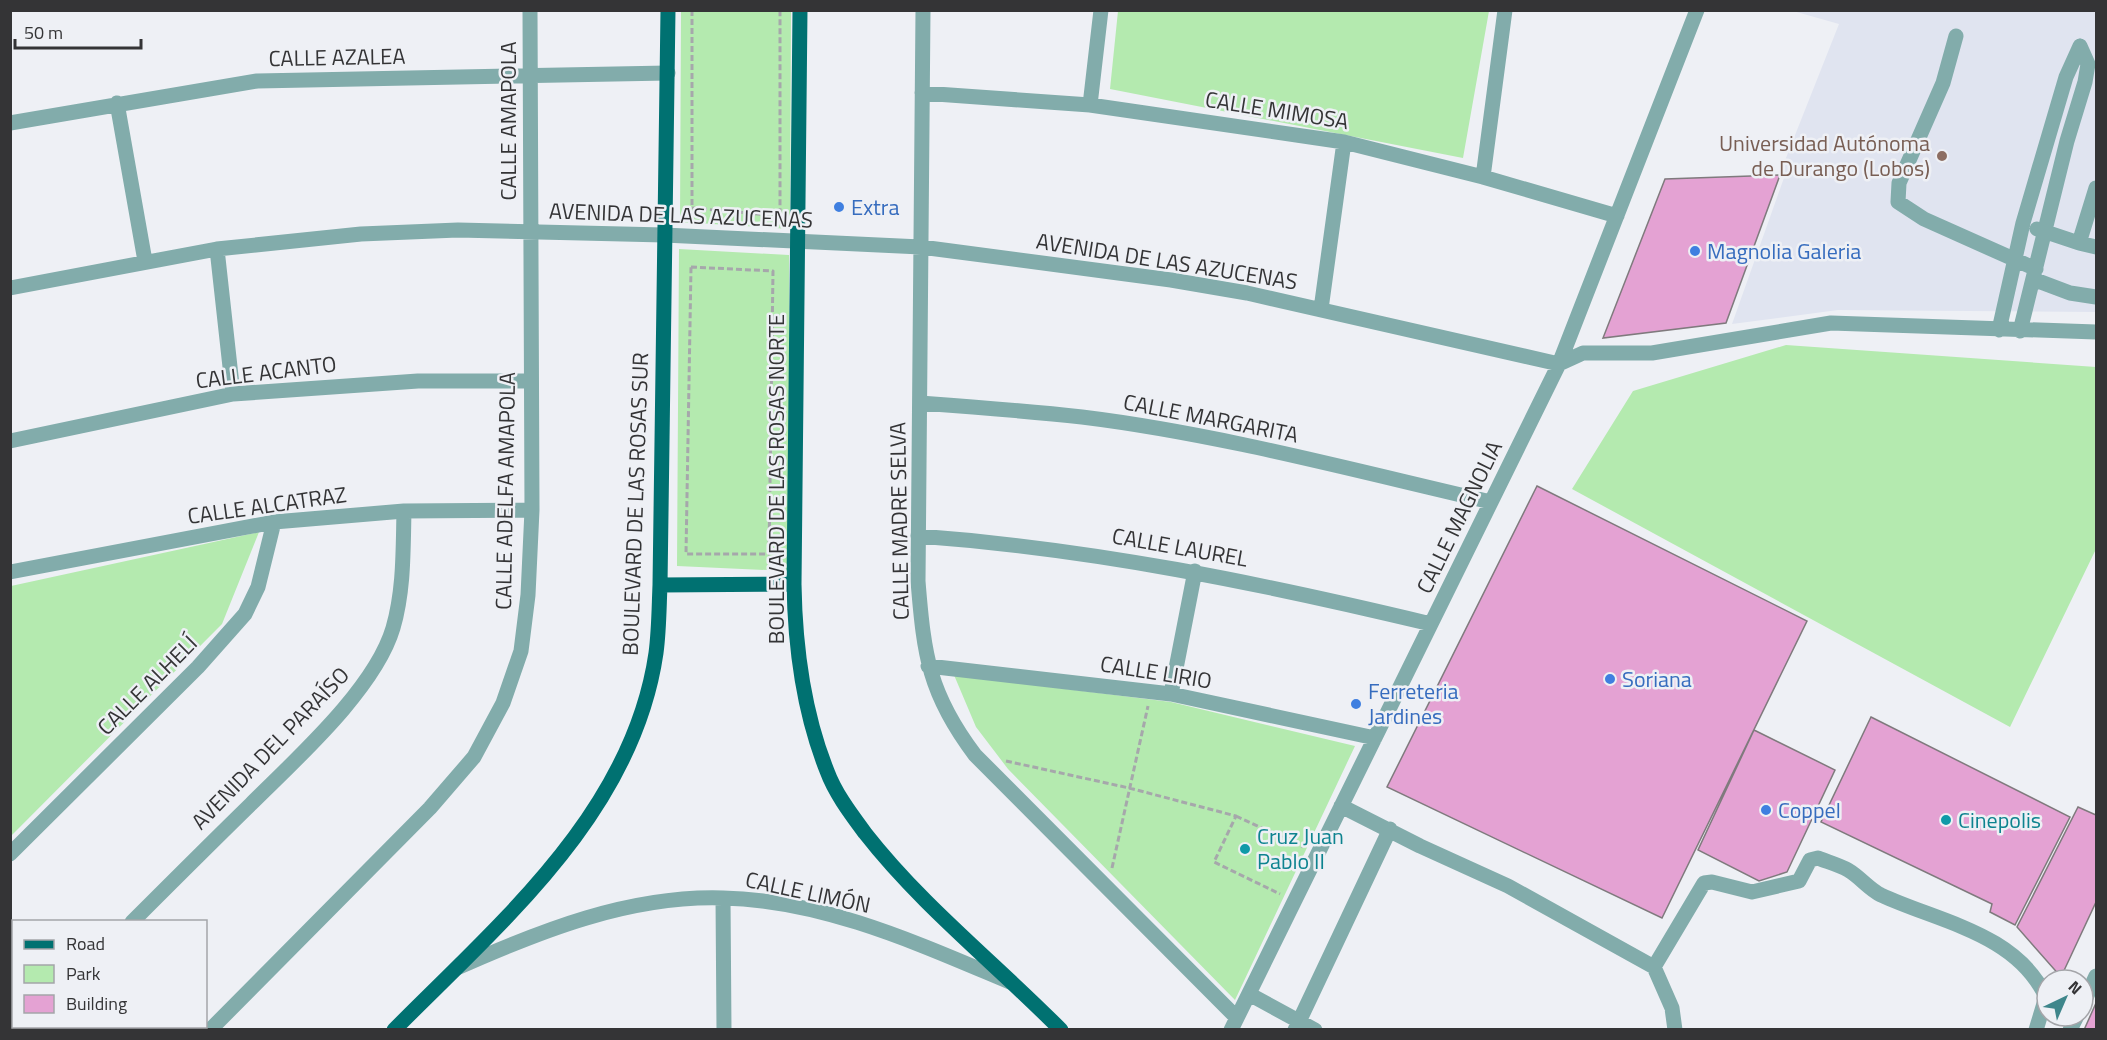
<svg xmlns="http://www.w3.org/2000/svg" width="2107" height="1040" font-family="'Titillium Web',sans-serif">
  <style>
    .built { fill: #e0e4f0 }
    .green { fill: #b4eaaf }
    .building { fill: #e4a2d3; stroke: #7f7a7d; stroke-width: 1.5 }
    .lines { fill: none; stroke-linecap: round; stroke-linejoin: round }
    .path { stroke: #a6a7ab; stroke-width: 3; stroke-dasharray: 6 3; stroke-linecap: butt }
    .minor { stroke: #82acab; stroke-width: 15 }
    .major { stroke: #007171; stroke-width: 15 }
    .education-dot { fill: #8d6e63; stroke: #eef0f5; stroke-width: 2 }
    .shop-dot { fill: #3f7fe0; stroke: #eef0f5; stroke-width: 2 }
    .culture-dot { fill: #0f9aa8; stroke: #eef0f5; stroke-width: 2 }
    .labels { text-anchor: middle; stroke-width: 5; stroke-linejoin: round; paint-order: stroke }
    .street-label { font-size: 22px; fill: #343436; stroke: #eef0f5 }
    .education-label { font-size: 22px; fill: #785e54; stroke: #eef0f5; text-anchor: end }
    .shop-label { font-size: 22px; fill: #366cbe; stroke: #eef0f5; text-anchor: start }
    .culture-label { font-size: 22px; fill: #0d838f; stroke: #eef0f5; text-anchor: start }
  </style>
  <rect width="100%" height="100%" fill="#eef0f5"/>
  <path class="built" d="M 1793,11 L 2096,11 L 2096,312 L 1838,310 L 1732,324 L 1785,175 L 1782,168 L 1839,24 Z"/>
  <path class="green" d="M 681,11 L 791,11 L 790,229 L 680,222 Z
    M 1118,11 L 1489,11 L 1463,158 L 1110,89 Z
    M 679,249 L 789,255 L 789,571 L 677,566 Z
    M 1786,345 L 2096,367 L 2096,549 L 2010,727 L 1572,489 L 1633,391 Z
    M 259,532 L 222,624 L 11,836 L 11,586 Z
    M 954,675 L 1171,702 L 1355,746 L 1235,1000 L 1008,769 L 976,727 Z"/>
  <path class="building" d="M 1780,175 L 1726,323 L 1603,338 L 1665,179 Z
    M 1537,486 L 1807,621 L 1662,918 L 1387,787 Z
    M 1871,717 L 2070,817 L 2015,925 L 1990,912 L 1992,904 L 1821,822 Z
    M 1754,730 L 1835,770 L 1787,872 L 1759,881 L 1698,850 Z
    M 2078,807 L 2096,815 L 2096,902 L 2061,977 L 2017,927 Z
    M 2096,1003 L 2096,1030 L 2084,1030 Z"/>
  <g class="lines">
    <path class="path" d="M 692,10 L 692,208 L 780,216 L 780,10
      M 691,267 L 773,271 L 769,554 L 686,554 Z
      M 1006,761 L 1129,788 L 1236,816 L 1214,862 L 1280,894
      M 1236,816 L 1303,847
      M 1112,868 L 1148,706"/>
    <path class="minor" d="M 923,10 L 918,581 C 924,656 929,694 975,755 L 1237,1018
      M 1956,36 L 1943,83 L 1899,183 L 1898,202 L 1924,219 L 2036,269
      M 922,93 L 1090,105 L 1344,142 L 1483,177 L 1617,216
      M 117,103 L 145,261
      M 1090,105 L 1101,10
      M 10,123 L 257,81 L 668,73
      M 1483,177 L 1505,10
      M 2037,229 L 2079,243 L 2096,188
      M 2079,243 L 2096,247
      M 217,249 L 233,394
      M 2033,279 L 2070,293 L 2096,297
      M 10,288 L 217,249 L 361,234 L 458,230 L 664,235 L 921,247 L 1171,280 L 1247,293 L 1559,364
      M 1321,309 L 1344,142
      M 1999,330 L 2023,223 L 2066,77 L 2080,46
      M 2020,331 L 2067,141 L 2085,82 L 2088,64 L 2080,46
      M 1559,364 L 1583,353 L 1652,353 L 1831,323 L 2096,332
      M 920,403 C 974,407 1028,411 1082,417 C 1220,434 1356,471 1491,502
      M 10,441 L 233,394 L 418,381 L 531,381
      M 918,536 C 1094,549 1260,583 1431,624
      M 10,572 L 274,522 L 404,511 L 532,510
      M 928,666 L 1171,694 L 1375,738
      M 1171,694 L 1195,571
      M 1341,806 L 1420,846 L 1508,886 L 1654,967 L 1672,1008 L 1675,1030
      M 10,854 L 198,667 L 245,614 L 258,587 L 274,522
      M 723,898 L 724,1030
      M 132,922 C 172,882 211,843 251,804 C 296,759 375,689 393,628 C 404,590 403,551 404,511
      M 1654,967 L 1704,883 L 1712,882 L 1752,892 L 1799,881 L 1810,860 L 1818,858 C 1828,862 1839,865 1848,870 C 1860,877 1869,889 1881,895 C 1939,922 2016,933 2046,997 L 2036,1030
      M 457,968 C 540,931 630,895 723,898 C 824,900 919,944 1010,982
      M 1249,994 L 1315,1030
      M 2083,1004 L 2096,976
      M 16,1030 L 21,1026
      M 210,1030 L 430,808 L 474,757 L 503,703 L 521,651 L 528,595 L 532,510 L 530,10
      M 1231,1030 L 1559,364 L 1697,10
      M 1295,1030 L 1390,829
      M 2070,1030 L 2077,1016"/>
    <path class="major" d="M 800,10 L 794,584 C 795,647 803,711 827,771 C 835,793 851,814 865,833 C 922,906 996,964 1061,1030
      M 660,585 L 794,584
      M 394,1030 C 501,922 633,812 656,653 C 659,631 659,608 660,585 L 668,10"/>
  </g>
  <circle class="education-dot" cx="1942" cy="156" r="6"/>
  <g class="shop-dot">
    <circle cx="839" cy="207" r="6"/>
    <circle cx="1695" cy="251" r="6"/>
    <circle cx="1610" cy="679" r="6"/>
    <circle cx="1356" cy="704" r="6"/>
    <circle cx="1766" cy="810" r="6"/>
  </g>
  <g class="culture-dot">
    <circle cx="1946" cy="820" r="6"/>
    <circle cx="1245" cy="849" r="6"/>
  </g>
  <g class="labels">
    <g class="street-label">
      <text transform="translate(337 57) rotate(-1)" y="8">CALLE AZALEA</text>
      <text transform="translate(1277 110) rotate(9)" y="8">CALLE MIMOSA</text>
      <text transform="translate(508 121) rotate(-90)" y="8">CALLE AMAPOLA</text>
      <text transform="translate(681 215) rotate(2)" y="8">AVENIDA DE LAS AZUCENAS</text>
      <text transform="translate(1167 261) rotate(9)" y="8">AVENIDA DE LAS AZUCENAS</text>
      <text transform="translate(266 372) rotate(-7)" y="8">CALLE ACANTO</text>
      <text transform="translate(1211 418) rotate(11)" y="8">CALLE MARGARITA</text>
      <text transform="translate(776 479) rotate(-90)" y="8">BOULEVARD DE LAS ROSAS NORTE</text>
      <text transform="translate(505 491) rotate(-89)" y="8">CALLE ADELFA AMAPOLA</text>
      <text transform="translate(635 504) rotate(-88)" y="8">BOULEVARD DE LAS ROSAS SUR</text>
      <text transform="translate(267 505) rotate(-8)" y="8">CALLE ALCATRAZ</text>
      <text transform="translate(1459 517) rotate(-64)" y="8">CALLE MAGNOLIA</text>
      <text transform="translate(899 521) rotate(-91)" y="8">CALLE MADRE SELVA</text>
      <text transform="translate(1180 547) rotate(10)" y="8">CALLE LAUREL</text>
      <text transform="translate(1156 672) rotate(9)" y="8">CALLE LIRIO</text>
      <text transform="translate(147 685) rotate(-45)" y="8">CALLE ALHELÍ</text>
      <text transform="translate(270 748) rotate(-46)" y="8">AVENIDA DEL PARAÍSO</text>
      <text transform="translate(808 892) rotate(12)" y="8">CALLE LIMÓN</text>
    </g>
    <g class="education-label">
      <text x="1930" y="151">Universidad Autónoma<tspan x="1930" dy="25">de Durango (Lobos)</tspan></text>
    </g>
    <g class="shop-label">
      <text x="851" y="215">Extra</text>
      <text x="1707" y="259">Magnolia Galeria</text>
      <text x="1622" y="687">Soriana</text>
      <text x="1368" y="699">Ferreteria<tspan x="1368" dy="25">Jardines</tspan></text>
      <text x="1778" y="818">Coppel</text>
    </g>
    <g class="culture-label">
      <text x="1958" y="828">Cinepolis</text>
      <text x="1257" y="844">Cruz Juan<tspan x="1257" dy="25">Pablo II</tspan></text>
    </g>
  </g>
  <rect width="2107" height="1040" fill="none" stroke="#343436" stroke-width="24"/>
  <rect x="12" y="920" width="195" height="108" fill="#eef0f5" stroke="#a4a5a9" stroke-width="1.5"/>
  <rect x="24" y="940" width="30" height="9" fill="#007171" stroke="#a4a5a9" stroke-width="1.5"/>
  <text x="66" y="950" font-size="18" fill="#343436">Road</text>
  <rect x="24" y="965" width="30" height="18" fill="#b4eaaf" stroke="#a4a5a9" stroke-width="1.5"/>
  <text x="66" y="980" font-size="18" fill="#343436">Park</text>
  <rect x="24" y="995" width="30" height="18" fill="#e4a2d3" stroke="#a4a5a9" stroke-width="1.5"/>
  <text x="66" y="1010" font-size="18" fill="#343436">Building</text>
  <g transform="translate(2065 998) rotate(44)"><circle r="28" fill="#eef0f5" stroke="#a4a5a9" stroke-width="1.5"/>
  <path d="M0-4.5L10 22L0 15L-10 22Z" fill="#3e868b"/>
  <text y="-9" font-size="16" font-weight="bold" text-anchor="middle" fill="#343436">N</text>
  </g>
  <path d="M15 39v9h126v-9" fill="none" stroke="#343436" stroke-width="3"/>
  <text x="24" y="39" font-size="18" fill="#343436" stroke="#eef0f5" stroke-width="4.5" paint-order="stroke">50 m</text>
</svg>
